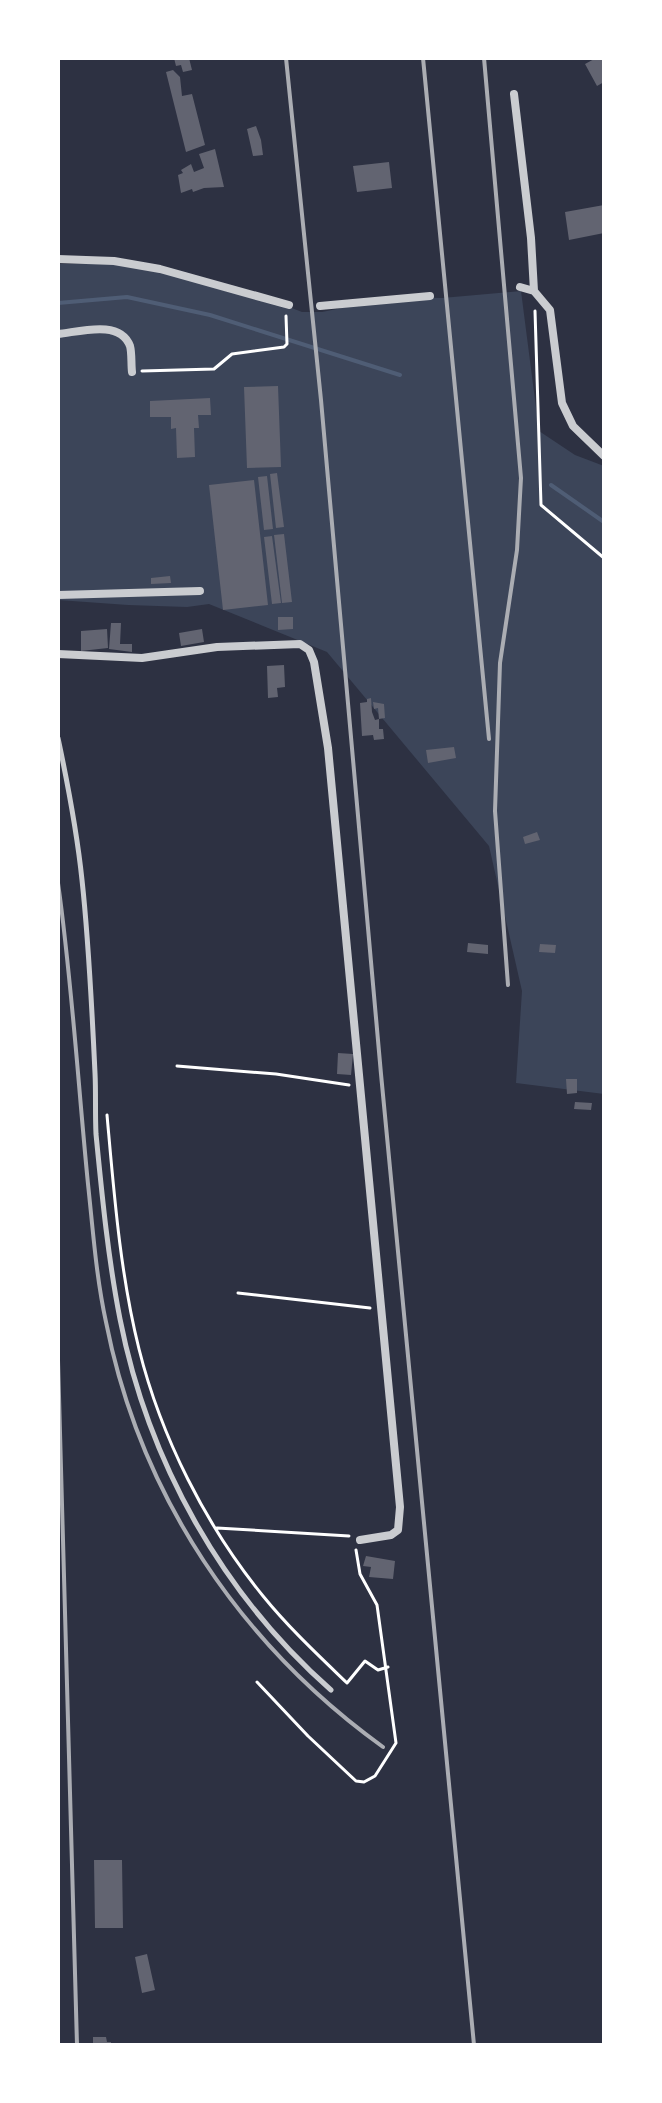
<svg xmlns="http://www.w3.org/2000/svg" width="662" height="2103" font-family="Rubik,sans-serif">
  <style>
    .green { fill: #3c4559 }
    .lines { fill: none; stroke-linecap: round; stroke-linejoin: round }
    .stream { stroke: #4f5d75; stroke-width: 4 }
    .building { fill: #626471 }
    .path { stroke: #fff; stroke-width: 3 }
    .service { stroke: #caccd0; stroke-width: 5 }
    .minor { stroke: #caccd0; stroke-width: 8 }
    .rail { stroke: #abadb3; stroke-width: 4 }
  </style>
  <rect width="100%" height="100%" fill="#2d3142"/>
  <path class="green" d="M 58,264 L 119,264 L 235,286 L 302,312 L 322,312 L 395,297 L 442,298 L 521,291 L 539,431 L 575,455 L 604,466 L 604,1094 L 516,1083 L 522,991 L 489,846 L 327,652 L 209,604 L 187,607 L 128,605 L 58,600 Z"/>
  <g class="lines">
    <path class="stream" d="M 58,303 L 127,297 L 210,315 L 400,375
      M 551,485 L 604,522"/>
  </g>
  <path class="building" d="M 174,58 L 189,58 L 192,70 L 183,72 L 181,65 L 176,66 Z
    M 596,58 L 604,58 L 604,82 L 597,86 L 585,64 Z
    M 173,70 L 180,77 L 182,96 L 192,94 L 205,145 L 186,152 L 166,72 Z
    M 256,126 L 261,140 L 263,155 L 253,156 L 247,129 Z
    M 215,149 L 224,187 L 204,188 L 193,192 L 192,189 L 181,193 L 178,175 L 183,173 L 181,170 L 191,164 L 194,172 L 204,168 L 199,154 Z
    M 389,162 L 392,188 L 357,192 L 353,166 Z
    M 604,205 L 604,233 L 569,240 L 565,212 Z
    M 278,386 L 281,467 L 247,468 L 244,387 Z
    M 210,398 L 211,415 L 198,415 L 199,428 L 194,428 L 195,457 L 177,458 L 176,428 L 171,429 L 171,417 L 150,417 L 150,401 Z
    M 277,473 L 284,527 L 276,528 L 270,474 Z
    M 267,476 L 273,529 L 264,530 L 258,477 Z
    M 254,480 L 268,605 L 223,610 L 209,485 Z
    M 284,534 L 292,602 L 282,603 L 274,535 Z
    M 272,536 L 281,603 L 272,604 L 264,537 Z
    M 170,576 L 171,583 L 151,584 L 151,578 Z
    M 278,617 L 293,617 L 293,629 L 278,630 Z
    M 111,623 L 121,623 L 120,644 L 132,644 L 132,652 L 109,649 Z
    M 107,629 L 108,648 L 81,651 L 81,631 Z
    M 202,629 L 204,642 L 181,646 L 179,633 Z
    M 284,665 L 285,687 L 277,688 L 278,697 L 268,698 L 267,666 Z
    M 371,698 L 372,712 L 375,720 L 379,719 L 379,729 L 383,729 L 384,739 L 374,740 L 373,735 L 362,736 L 360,703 L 367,702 L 367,699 Z
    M 373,702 L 384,704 L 385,718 L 379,719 L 378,708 L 374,709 Z
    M 454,747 L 456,758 L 428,763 L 426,750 Z
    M 537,832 L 540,840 L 525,844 L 523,837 Z
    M 468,943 L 488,945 L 488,954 L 467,952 Z
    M 540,944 L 556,945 L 555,953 L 539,952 Z
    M 338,1053 L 353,1054 L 351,1075 L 337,1074 Z
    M 566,1079 L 577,1079 L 577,1093 L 567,1094 Z
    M 575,1102 L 592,1103 L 591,1110 L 574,1109 Z
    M 366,1556 L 395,1561 L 393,1579 L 369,1577 L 371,1567 L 363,1566 Z
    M 94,1860 L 122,1860 L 123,1928 L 95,1928 Z
    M 147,1954 L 155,1990 L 142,1993 L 135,1957 Z
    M 93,2037 L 106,2037 L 107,2042 L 111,2042 L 111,2045 L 93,2045 Z"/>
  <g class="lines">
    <path class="path" d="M 535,311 L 541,505 L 604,558
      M 142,371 L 214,369 L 232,354 L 284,347 L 287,344 L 286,316
      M 177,1066 L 276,1074 L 349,1085
      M 107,1115 C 114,1193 120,1273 139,1349 C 161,1437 206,1526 263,1596 C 289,1628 318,1655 347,1683 L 365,1661 L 378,1670 L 388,1667
      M 238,1293 L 370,1308
      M 217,1528 L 349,1536
      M 257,1682 L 308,1736 L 356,1781 L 364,1782 L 375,1776 L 396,1743 L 377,1605 L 360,1574 L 356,1550"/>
    <path class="service" d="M 58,738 C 68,785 77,832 82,880 C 89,944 92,1009 95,1073 C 96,1093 95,1114 96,1134 C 102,1195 108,1258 120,1319 C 148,1461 222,1594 331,1690"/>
    <path class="minor" d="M 514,94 L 531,238 L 534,291
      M 58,259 L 114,261 L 160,269 L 289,305
      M 520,287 L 534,291 L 550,310 L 562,403 L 573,426 L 604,456
      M 320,306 L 430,296
      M 58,334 C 79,332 120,319 130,346 C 132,353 131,364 132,372
      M 58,595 L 200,591
      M 58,654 L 142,658 L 217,647 L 300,644 L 309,650 L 314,662 L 328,748 L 400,1507 L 398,1530 L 391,1535 L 360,1540"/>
    <path class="rail" d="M 286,58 L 321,400 L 381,1074 L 474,2045
      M 423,58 L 489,739
      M 484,58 L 521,478 L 517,550 L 500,663 L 495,811 L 508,985
      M 58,883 C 72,982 78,1083 88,1184 C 93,1230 96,1276 106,1322 C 140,1495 240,1644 383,1747
      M 58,1360 L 77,2045"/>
  </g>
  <rect width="662" height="2103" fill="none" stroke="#ffffff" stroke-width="120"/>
</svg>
